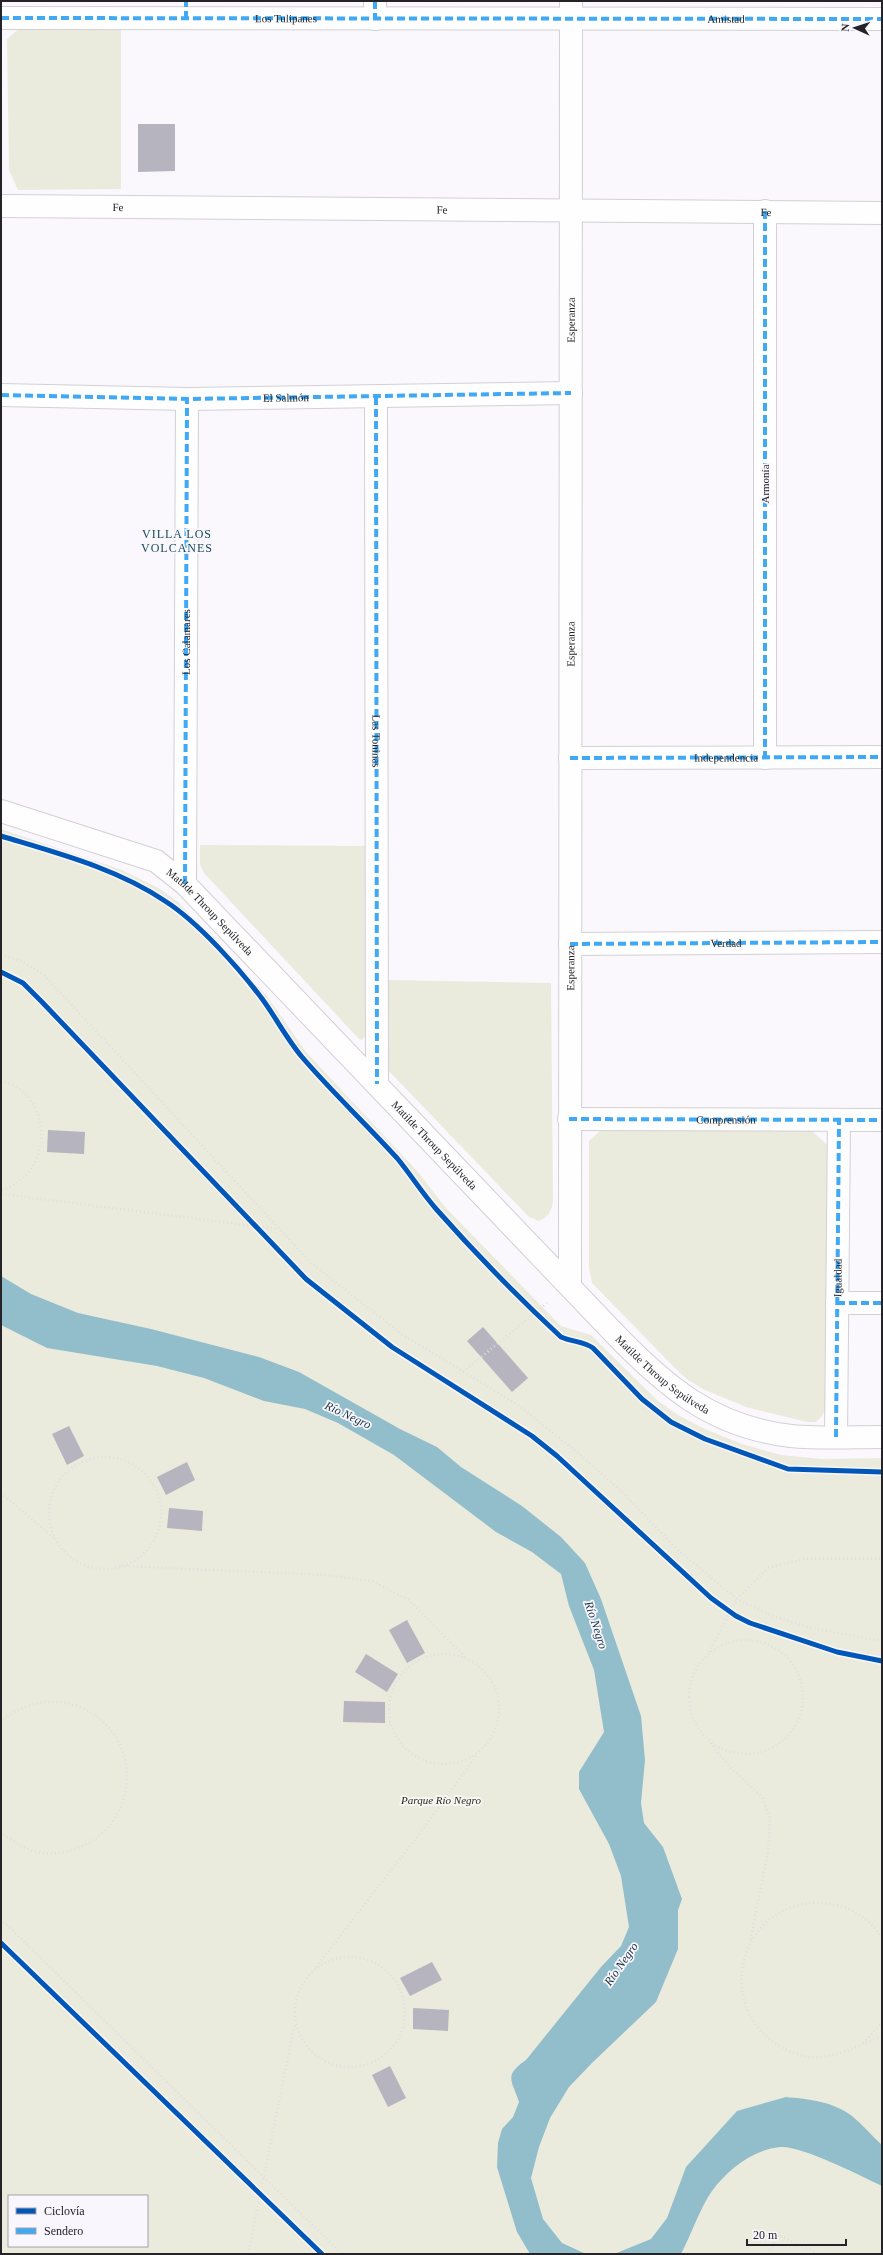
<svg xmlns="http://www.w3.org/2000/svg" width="883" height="2255" font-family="'Times New Roman',serif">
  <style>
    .green { fill: #eaebdc; fill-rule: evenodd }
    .water { fill: #92becc }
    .building { fill: #b5b4bf }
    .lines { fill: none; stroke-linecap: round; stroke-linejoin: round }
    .minor-casing { stroke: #d2d0d4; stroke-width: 24 }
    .path { stroke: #e0dfe1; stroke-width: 2.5; stroke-dasharray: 1 3; stroke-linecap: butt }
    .minor { stroke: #fefeff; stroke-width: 22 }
    .quiet { stroke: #3fa9f5; stroke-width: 4; stroke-dasharray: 8 4; stroke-linecap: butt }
    .cycleway-casing { stroke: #faf6fe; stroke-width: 8 }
    .cycleway { stroke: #0057b8; stroke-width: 5 }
    .labels { text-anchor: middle; stroke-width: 3.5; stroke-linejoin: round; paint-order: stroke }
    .street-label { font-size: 11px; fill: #252327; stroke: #faf6fe }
    .park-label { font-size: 11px; font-style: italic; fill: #292c02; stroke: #faf6fe }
    .neighbourhood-label { font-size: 12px; letter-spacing: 1px; fill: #154b5a; stroke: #faf6fe }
    .water-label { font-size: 12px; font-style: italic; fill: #12323b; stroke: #faf6fe }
  </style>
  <rect width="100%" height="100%" fill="#faf8fc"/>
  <path class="green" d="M 121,26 L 121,189 L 18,190 L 9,170 L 7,39 L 21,27 Z
    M 1,829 L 122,870 L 160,889 L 178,902 L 267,996 L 306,1052 L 418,1172 L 445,1207 L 561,1326 L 591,1335 L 658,1401 L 678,1415 L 705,1429 L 742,1444 L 781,1455 L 822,1459 L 882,1458 L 882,2254 L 1,2254 ZM 9,2196 L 147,2196 L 147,2246 L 9,2246 Z
    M 200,845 L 366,846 L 366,1035 L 362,1040 L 359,1039 L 204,873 L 200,865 Z
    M 386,980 L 551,983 L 553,1200 C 552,1210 549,1217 539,1221 L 529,1217 L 387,1069 Z
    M 809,1128 L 829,1147 L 826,1407 L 822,1416 L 816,1422 L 807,1422 L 746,1407 L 703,1389 L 688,1380 L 676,1369 L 592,1283 L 589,1268 L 589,1141 L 600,1131 Z"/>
  <path class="water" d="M 1,1276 L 31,1294 L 78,1313 L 151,1329 L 259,1357 L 299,1372 L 400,1429 L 437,1447 L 461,1467 L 522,1506 L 561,1537 L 585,1563 L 601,1599 L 641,1716 L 645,1760 L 641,1803 L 644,1823 L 663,1847 L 682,1899 L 678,1910 L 678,1949 L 656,2002 L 592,2063 L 569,2087 L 550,2118 L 539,2147 L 531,2178 L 543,2219 L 562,2243 L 586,2254 L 530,2254 L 517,2232 L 497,2167 L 498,2143 L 502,2129 L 513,2117 L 519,2102 C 512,2080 503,2076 526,2060 L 601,1967 L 621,1946 L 629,1927 L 621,1876 L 609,1844 L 579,1789 L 579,1772 L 604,1732 L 594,1670 L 569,1606 L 561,1574 L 532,1552 L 496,1532 L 394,1455 L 338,1423 L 305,1409 L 264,1401 L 204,1378 L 157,1366 L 47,1348 L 1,1325 Z
    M 786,2097 C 809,2099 834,2102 852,2116 C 863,2125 872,2136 882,2145 L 882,2186 C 862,2176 800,2145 780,2147 C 752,2150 728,2170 712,2191 C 700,2208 691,2235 681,2254 L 614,2254 L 651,2239 L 667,2218 L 686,2167 L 737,2111 Z"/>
  <path class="building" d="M 138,124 L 175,124 L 175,171 L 138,172 Z
    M 48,1130 L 85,1132 L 84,1154 L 47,1152 Z
    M 483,1327 L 528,1378 L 512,1392 L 467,1341 Z
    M 69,1426 L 84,1456 L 67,1465 L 52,1434 Z
    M 187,1462 L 195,1480 L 166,1495 L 157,1477 Z
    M 169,1508 L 203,1511 L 202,1531 L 167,1528 Z
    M 407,1620 L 425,1653 L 407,1663 L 389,1630 Z
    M 366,1654 L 398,1674 L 387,1692 L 355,1672 Z
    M 344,1701 L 385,1702 L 385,1723 L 343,1722 Z
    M 432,1962 L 442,1980 L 410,1996 L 400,1978 Z
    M 413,2008 L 449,2010 L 448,2031 L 413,2029 Z
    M 390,2066 L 406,2098 L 388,2107 L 372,2075 Z"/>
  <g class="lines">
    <defs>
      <g id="minor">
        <path d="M 375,1 L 375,19"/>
        <path d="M 1,18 L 882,19"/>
        <path id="s1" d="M 1,206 L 882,213"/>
        <path d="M 765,211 L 765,758"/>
        <path d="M 1,395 L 187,399 L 571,393"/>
        <path d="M 376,397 L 377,1084"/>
        <path d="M 570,758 L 882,757"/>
        <path id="s2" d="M 1,811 L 156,861 L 185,884 L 614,1333 C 666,1387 713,1427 791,1436 C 821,1439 852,1437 882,1437"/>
        <path d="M 185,884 L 187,399"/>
        <path id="s3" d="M 570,944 L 882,942"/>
        <path id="s4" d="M 569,1119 L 882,1120"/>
        <path id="s5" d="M 570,1286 L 571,1"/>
        <path d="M 837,1303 L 882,1303"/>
        <path id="s6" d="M 836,1437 L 839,1120"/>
      </g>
    </defs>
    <use href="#minor" class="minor-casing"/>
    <path class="path" d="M 1,955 L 22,961 L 44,975 L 311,1263 L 403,1335 L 518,1405 L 577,1452 L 621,1491 L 678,1550 L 737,1599 L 773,1616 L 811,1628 L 882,1641
      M 1,1081 C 55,1093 54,1176 1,1190
      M 1,1194 L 278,1229
      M 463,1372 L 547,1303
      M49 1513a56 56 0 1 1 112 0a56 56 0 1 1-112 0Z
      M 1,1493 L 54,1538
      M 121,1566 L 327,1575 L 372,1581 L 409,1600 L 467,1659
      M689 1697a57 57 0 1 1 114 0a57 57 0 1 1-114 0Z
      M 709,1652 L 737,1599 L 768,1568 L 804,1559 L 882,1559
      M389 1709a55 55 0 1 1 110 0a55 55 0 1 1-110 0Z
      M 1,1721 C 23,1704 47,1697 74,1705 C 89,1709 101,1718 111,1730 C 142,1770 126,1831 77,1848 C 66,1852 53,1855 41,1853 C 26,1850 14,1842 1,1833
      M 710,1743 L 731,1768 L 762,1797 L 770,1818 L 768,1852 L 750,1941
      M 1,1919 L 342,2254
      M 882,1938 C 869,1917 847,1904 822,1903 C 742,1899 711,2004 779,2046 C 790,2052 804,2058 816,2057 C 841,2056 860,2045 882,2036
      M295 2012a55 55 0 1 1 110 0a55 55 0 1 1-110 0Z
      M 316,1967 L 420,1833 L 477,1755
      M 863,2043 L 882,2023
      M 248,2254 L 295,2023
      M 768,2254 L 778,2235 L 819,2254"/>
    <use href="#minor" class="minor"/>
    <g class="quiet">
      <path d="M 375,1 L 375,19"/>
      <path id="s7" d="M 1,18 L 882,19"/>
      <path d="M 186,19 L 186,1"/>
      <path d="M 765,211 L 765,758"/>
      <path id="s8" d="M 1,395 L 187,399 L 571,393"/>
      <path id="s9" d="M 376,397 L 377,1084"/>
      <path id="s10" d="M 570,758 L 882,757"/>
      <path id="s11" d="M 185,884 L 187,399"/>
      <path d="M 570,944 L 882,942"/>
      <path d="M 569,1119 L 882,1120"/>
      <path d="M 837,1303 L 882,1303"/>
      <path d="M 836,1437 L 839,1120"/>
    </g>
    <defs>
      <path id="cycleway" d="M 1,836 C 57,853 116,868 165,901 C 198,922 239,968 263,1000 C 276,1018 287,1039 302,1057 C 332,1092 366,1124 397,1158 C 411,1175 422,1193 437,1210 C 476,1254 518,1297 561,1337 C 572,1342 583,1341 593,1348 L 642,1399 L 671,1422 L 705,1439 L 788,1469 L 882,1472
        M 1,972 L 23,983 L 42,1002 L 306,1279 L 392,1347 L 532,1436 L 557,1456 L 711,1598 L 736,1616 L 750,1623 L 837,1652 L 882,1661
        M 1,1943 L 322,2254"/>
    </defs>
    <use href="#cycleway" class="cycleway-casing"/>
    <use href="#cycleway" class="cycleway"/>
  </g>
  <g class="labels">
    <g class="street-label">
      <text dy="4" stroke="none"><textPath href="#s7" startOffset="285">Los Tulipanes</textPath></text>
      <text dy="4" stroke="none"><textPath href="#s7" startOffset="725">Amistad</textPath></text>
      <text dy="4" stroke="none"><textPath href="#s1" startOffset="117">Fe</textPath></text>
      <text dy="4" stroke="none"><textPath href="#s1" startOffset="441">Fe</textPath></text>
      <text dy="4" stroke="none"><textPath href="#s1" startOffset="765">Fe</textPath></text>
      <text dy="4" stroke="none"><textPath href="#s5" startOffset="966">Esperanza</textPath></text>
      <text dy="4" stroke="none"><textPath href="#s8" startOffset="285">El Salmón</textPath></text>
      <text transform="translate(765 484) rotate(-90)" y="4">Armonía</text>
      <text dy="4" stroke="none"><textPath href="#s11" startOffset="242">Los Calamares</textPath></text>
      <text dy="4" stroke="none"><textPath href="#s5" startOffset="642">Esperanza</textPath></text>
      <text dy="4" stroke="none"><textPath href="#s9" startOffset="344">Las Toninas</textPath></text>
      <text dy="4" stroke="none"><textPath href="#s10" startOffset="156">Independencia</textPath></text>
      <text dy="4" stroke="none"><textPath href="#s2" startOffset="237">Matilde Throup Sepúlveda</textPath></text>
      <text dy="4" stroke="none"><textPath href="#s3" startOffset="156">Verdad</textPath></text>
      <text dy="4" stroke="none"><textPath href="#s5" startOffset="318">Esperanza</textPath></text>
      <text dy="4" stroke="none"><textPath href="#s4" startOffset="157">Comprensión</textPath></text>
      <text dy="4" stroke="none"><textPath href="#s2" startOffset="561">Matilde Throup Sepúlveda</textPath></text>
      <text dy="4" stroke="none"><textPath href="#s6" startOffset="159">Igualdad</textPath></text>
      <text dy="4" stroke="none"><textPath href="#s2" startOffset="885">Matilde Throup Sepúlveda</textPath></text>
    </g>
    <g class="park-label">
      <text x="441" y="1804">Parque Río Negro</text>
    </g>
    <g class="neighbourhood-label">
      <text x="177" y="538">VILLA LOS<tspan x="177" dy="14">VOLCANES</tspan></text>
    </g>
    <g class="water-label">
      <text transform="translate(348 1415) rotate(25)" y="4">Río Negro</text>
      <text transform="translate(596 1625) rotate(72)" y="4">Río Negro</text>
      <text transform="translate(621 1964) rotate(-55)" y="4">Río Negro</text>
    </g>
  </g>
  <rect width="883" height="2255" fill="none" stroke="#252327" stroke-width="4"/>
  <rect x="8" y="2195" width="140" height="52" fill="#faf6fe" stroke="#a5a2a8"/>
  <rect x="16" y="2208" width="20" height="6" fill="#0057b8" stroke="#a5a2a8"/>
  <text x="44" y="2215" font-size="12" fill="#252327">Ciclovía</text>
  <rect x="16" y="2228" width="20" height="6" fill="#3fa9f5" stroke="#a5a2a8"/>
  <text x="44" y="2235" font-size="12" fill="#252327">Sendero</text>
  <g transform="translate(855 28) rotate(273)" stroke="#faf6fe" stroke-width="3" paint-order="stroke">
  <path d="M0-3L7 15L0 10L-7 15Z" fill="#252327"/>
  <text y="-6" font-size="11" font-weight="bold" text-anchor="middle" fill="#252327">N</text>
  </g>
  <path d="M747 2239v6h99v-6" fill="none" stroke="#252327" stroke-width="2"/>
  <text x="753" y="2239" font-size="12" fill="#252327" stroke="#faf6fe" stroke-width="3" paint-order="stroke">20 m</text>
</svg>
